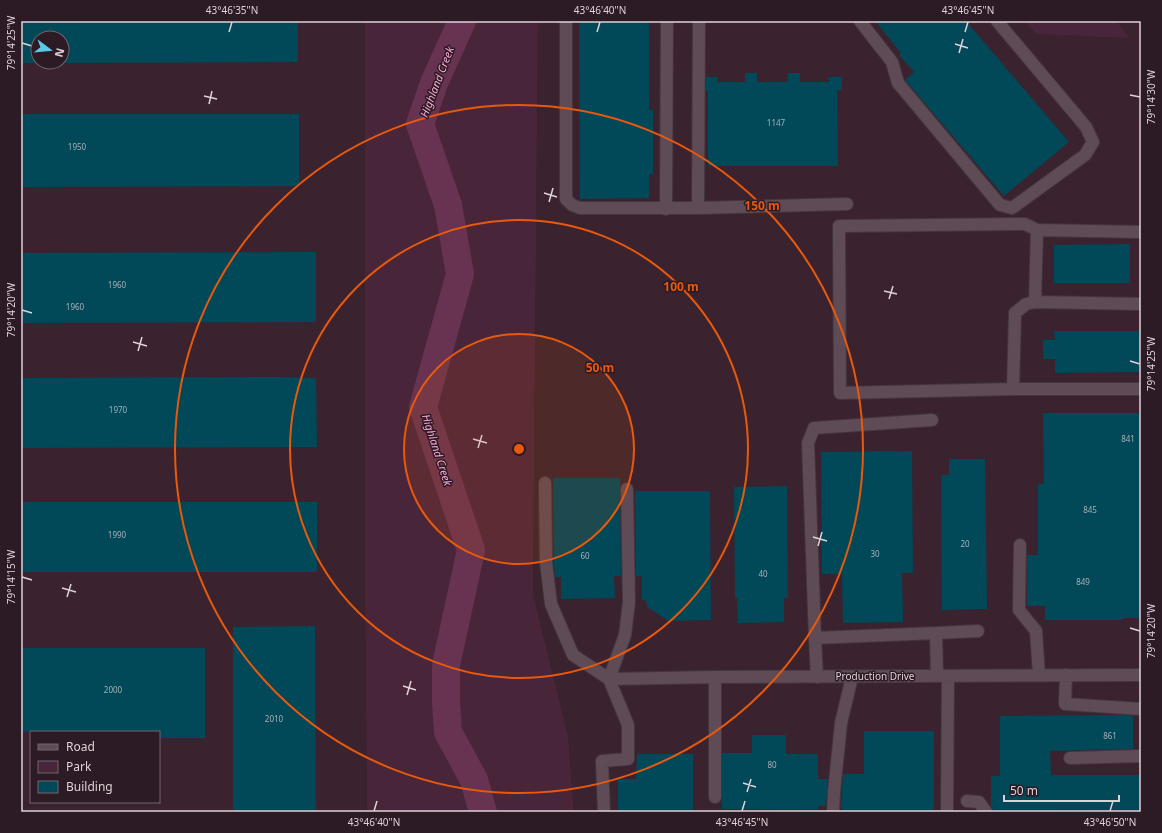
<svg xmlns="http://www.w3.org/2000/svg" width="1162" height="833" font-family="'Noto Sans',sans-serif">
  <style>
    .built { fill: #3a232f; fill-rule: evenodd }
    .green { fill: #492539 }
    .lines { fill: none; stroke-linecap: round; stroke-linejoin: round }
    .river { stroke: #673350; stroke-width: 28 }
    .building { fill: #014858 }
    .minor-casing { stroke: #44363e; stroke-width: 14 }
    .minor { stroke: #5f4b55; stroke-width: 12 }
    .ticks { fill: none; stroke: #ded2d8; stroke-width: 1.5 }
    .ring { fill: none; stroke: #e8590c; stroke-width: 2 }
    .labels { text-anchor: middle; stroke-width: 3; stroke-linejoin: round; paint-order: stroke }
    .number-label { font-size: 8px; fill: #a7b0b8 }
    .street-label { font-size: 10px; fill: #ded2d8; stroke: #2c1a24 }
    .water-label { font-size: 11px; font-style: italic; fill: #ffaad7; stroke: #2c1a24 }
    .centre { fill: #e8590c; stroke: #2c1a24; stroke-width: 2 }
    .ring-label { font-size: 12px; text-anchor: middle; font-weight: bold; fill: #e8590c; stroke: #2c1a24; stroke-width: 3; stroke-linejoin: round; paint-order: stroke }
    .neatline { fill: none; stroke: #ded2d8; stroke-width: 1.5 }
    .ticks-label { font-size: 10px; text-anchor: middle; fill: #ded2d8 }
  </style>
  <rect width="100%" height="100%" fill="#2c1a24"/>
  <path class="built" d="M 21,21 L 365,21 L 365,604 L 367,812 L 21,812 ZM 38,38 L 62,38 L 62,62 L 38,62 ZM 31,732 L 159,732 L 159,802 L 31,802 Z
    M 538,21 L 1141,21 L 1141,812 L 574,812 L 568,735 L 533,594 Z"/>
  <path class="green" d="M 365,21 L 538,21 L 533,594 L 568,735 L 574,812 L 367,812 L 365,604 Z
    M 1025,21 L 1116,21 L 1130,38 L 1036,34 Z"/>
  <g class="lines">
    <path class="river" d="M 462,21 L 434,83 L 420,124 L 448,205 L 460,274 L 423,407 L 471,550 L 446,665 L 446,703 L 448,732 L 474,780 L 483,812"/>
  </g>
  <path class="building" d="M 21,21 L 298,21 L 298,62 L 62,63 L 62,38 L 38,38 L 38,63 L 21,63 Z
    M 579,21 L 649,21 L 649,110 L 653,110 L 653,174 L 649,174 L 649,198 L 580,199 Z
    M 875,21 L 966,21 L 1069,142 L 1004,196 L 905,80 L 914,72 L 899,55 L 901,53 Z
    M 745,73 L 757,73 L 757,82 L 788,82 L 788,73 L 800,73 L 800,82 L 829,82 L 828,77 L 842,77 L 842,90 L 837,90 L 838,166 L 708,166 L 708,91 L 706,91 L 706,77 L 717,77 L 717,82 L 745,82 Z
    M 21,114 L 299,114 L 299,186 L 21,187 Z
    M 1130,244 L 1130,283 L 1054,283 L 1054,245 Z
    M 316,252 L 316,322 L 21,323 L 21,253 Z
    M 1054,331 L 1141,331 L 1141,372 L 1055,373 L 1055,359 L 1043,359 L 1043,340 L 1055,340 Z
    M 278,377 L 316,378 L 317,447 L 21,448 L 21,378 Z
    M 1043,413 L 1141,413 L 1141,618 L 1123,618 L 1123,620 L 1045,620 L 1045,606 L 1027,606 L 1027,555 L 1038,555 L 1038,484 L 1044,484 Z
    M 912,451 L 913,573 L 902,573 L 903,622 L 843,623 L 842,574 L 822,574 L 821,452 Z
    M 949,459 L 985,459 L 987,609 L 942,610 L 941,475 L 949,475 Z
    M 553,478 L 620,478 L 621,576 L 614,576 L 615,598 L 561,599 L 561,577 L 555,577 L 554,564 Z
    M 787,486 L 788,598 L 784,598 L 784,622 L 738,623 L 737,598 L 735,598 L 734,487 Z
    M 635,491 L 710,491 L 711,620 L 669,621 L 647,607 L 646,600 L 642,600 L 642,576 L 636,576 Z
    M 21,502 L 317,502 L 317,572 L 21,572 Z
    M 315,626 L 316,812 L 233,812 L 233,627 Z
    M 21,648 L 205,648 L 205,738 L 159,738 L 159,732 L 21,732 Z
    M 1125,715 L 1133,716 L 1133,749 L 1050,751 L 1051,775 L 1141,775 L 1141,810 L 993,811 L 991,806 L 991,776 L 1000,776 L 1000,716 Z
    M 864,731 L 934,731 L 934,812 L 842,812 L 841,806 L 843,774 L 864,774 Z
    M 752,735 L 786,735 L 786,754 L 818,754 L 818,779 L 828,779 L 826,806 L 818,806 L 818,810 L 722,809 L 722,753 L 752,753 Z
    M 637,754 L 693,754 L 693,812 L 618,812 L 618,779 L 636,779 Z"/>
  <g class="lines">
    <defs>
      <path id="minor" d="M 566,21 L 566,199 L 572,205 L 580,208 L 698,208 L 847,204
        M 860,21 L 892,62 L 898,83 L 1000,205 L 1012,208 L 1085,155 L 1093,142 L 1086,127 L 997,21
        M 698,208 L 699,21
        M 666,209 L 667,21
        M 1037,230 L 1025,224 L 839,226 L 840,393 L 1013,389 L 1141,389
        M 1141,232 L 1037,230 L 1035,302 L 1141,304
        M 1013,389 L 1015,313 L 1026,304 L 1035,302
        M 932,420 L 814,428 L 808,443 L 815,638 L 936,633 L 937,676
        M 545,483 L 546,562 L 551,604 L 573,655 L 609,679 L 628,725 L 628,759 L 602,761 L 604,812
        M 1020,545 L 1019,610 L 1036,631 L 1039,675
        M 936,633 L 978,631
        M 815,638 L 817,677
        M 1066,675 L 1065,704 L 1141,709
        M 609,679 L 715,677 L 1141,675
        M 609,679 L 625,635 L 629,602 L 627,489
        M 1070,758 L 1141,756
        M 715,797 L 715,677
        M 967,801 L 979,802 L 986,812
        M 833,812 L 834,792 L 841,723 L 852,677
        M 947,812 L 948,676"/>
    </defs>
    <use href="#minor" class="minor-casing"/>
    <use href="#minor" class="minor"/>
  </g>
  <path class="ticks" d="M 229,32 L 232,22M 597,32 L 600,22M 965,32 L 968,22M 22,43 L 32,46M 955,44 L 968,48M 959,53 L 963,39M 1130,95 L 1140,97M 204,96 L 217,99M 209,104 L 212,91M 544,193 L 557,197M 549,202 L 553,188M 884,291 L 897,294M 889,299 L 893,286M 22,310 L 32,313M 133,342 L 147,346M 138,351 L 142,337M 1130,361 L 1140,364M 473,439 L 487,443M 478,448 L 482,435M 813,537 L 827,541M 818,546 L 822,532M 22,577 L 32,580M 62,588 L 76,592M 67,597 L 71,584M 1130,628 L 1140,631M 403,686 L 416,690M 407,695 L 411,681M 743,783 L 756,787M 747,792 L 751,779M 374,811 L 377,801M 742,811 L 745,801M 1110,811 L 1113,801"/>
  <circle cx="519" cy="449" r="115" fill="#e8590c" fill-opacity=".12"/>
  <g class="ring">
    <circle cx="519" cy="449" r="115"/>
    <circle cx="519" cy="449" r="229"/>
    <circle cx="519" cy="449" r="344"/>
  </g>
  <g class="labels">
    <g class="number-label">
      <text x="776" y="126">1147</text>
      <text x="77" y="150">1950</text>
      <text x="117" y="288">1960</text>
      <text x="75" y="310">1960</text>
      <text x="118" y="413">1970</text>
      <text x="1128" y="442">841</text>
      <text x="1090" y="513">845</text>
      <text x="117" y="538">1990</text>
      <text x="965" y="547">20</text>
      <text x="875" y="557">30</text>
      <text x="585" y="559">60</text>
      <text x="763" y="577">40</text>
      <text x="1083" y="585">849</text>
      <text x="113" y="693">2000</text>
      <text x="274" y="722">2010</text>
      <text x="1110" y="739">861</text>
      <text x="772" y="768">80</text>
    </g>
    <g class="street-label">
      <text x="875" y="680">Production Drive</text>
    </g>
    <g class="water-label">
      <text transform="translate(437 82) rotate(-69)" y="4">Highland Creek</text>
      <text transform="translate(437 450) rotate(72)" y="4">Highland Creek</text>
    </g>
  </g>
  <circle cx="519" cy="449" r="6" class="centre"/>
  <g class="ring-label">
    <text x="762" y="210">150 m</text>
    <text x="681" y="291">100 m</text>
    <text x="600" y="372">50 m</text>
  </g>
  <rect width="1162" height="833" fill="none" stroke="#2c1a24" stroke-width="44"/>
  <rect x="30" y="731" width="130" height="72" fill="#2c1a24" stroke="#73646c"/>
  <rect x="38" y="744" width="20" height="6" fill="#5f4b55" stroke="#73646c"/>
  <text x="66" y="751" font-size="12" fill="#ded2d8">Road</text>
  <rect x="38" y="761" width="20" height="12" fill="#492539" stroke="#73646c"/>
  <text x="66" y="771" font-size="12" fill="#ded2d8">Park</text>
  <rect x="38" y="781" width="20" height="12" fill="#014858" stroke="#73646c"/>
  <text x="66" y="791" font-size="12" fill="#ded2d8">Building</text>
  <g transform="translate(50 50) rotate(106)"><circle r="19" fill="#2c1a24" stroke="#73646c"/>
  <path d="M0-3L7 15L0 10L-7 15Z" fill="#5ac8e6"/>
  <text y="-6" font-size="11" font-weight="bold" text-anchor="middle" fill="#ded2d8">N</text>
  </g>
  <path d="M1004 795v6h115v-6" fill="none" stroke="#ded2d8" stroke-width="2"/>
  <text x="1010" y="795" font-size="12" fill="#ded2d8" stroke="#2c1a24" stroke-width="3" paint-order="stroke">50 m</text>
  <rect x="22" y="22" width="1118" height="789" class="neatline"/>
  <g class="ticks-label">
    <text x="232" y="14">43°46'35"N</text>
    <text x="600" y="14">43°46'40"N</text>
    <text x="968" y="14">43°46'45"N</text>
    <text transform="translate(11 43) rotate(-90)" y="4">79°14'25"W</text>
    <text transform="translate(1151 97) rotate(-90)" y="4">79°14'30"W</text>
    <text transform="translate(11 310) rotate(-90)" y="4">79°14'20"W</text>
    <text transform="translate(1151 364) rotate(-90)" y="4">79°14'25"W</text>
    <text transform="translate(11 577) rotate(-90)" y="4">79°14'15"W</text>
    <text transform="translate(1151 631) rotate(-90)" y="4">79°14'20"W</text>
    <text x="374" y="826">43°46'40"N</text>
    <text x="742" y="826">43°46'45"N</text>
    <text x="1110" y="826">43°46'50"N</text>
  </g>
</svg>
